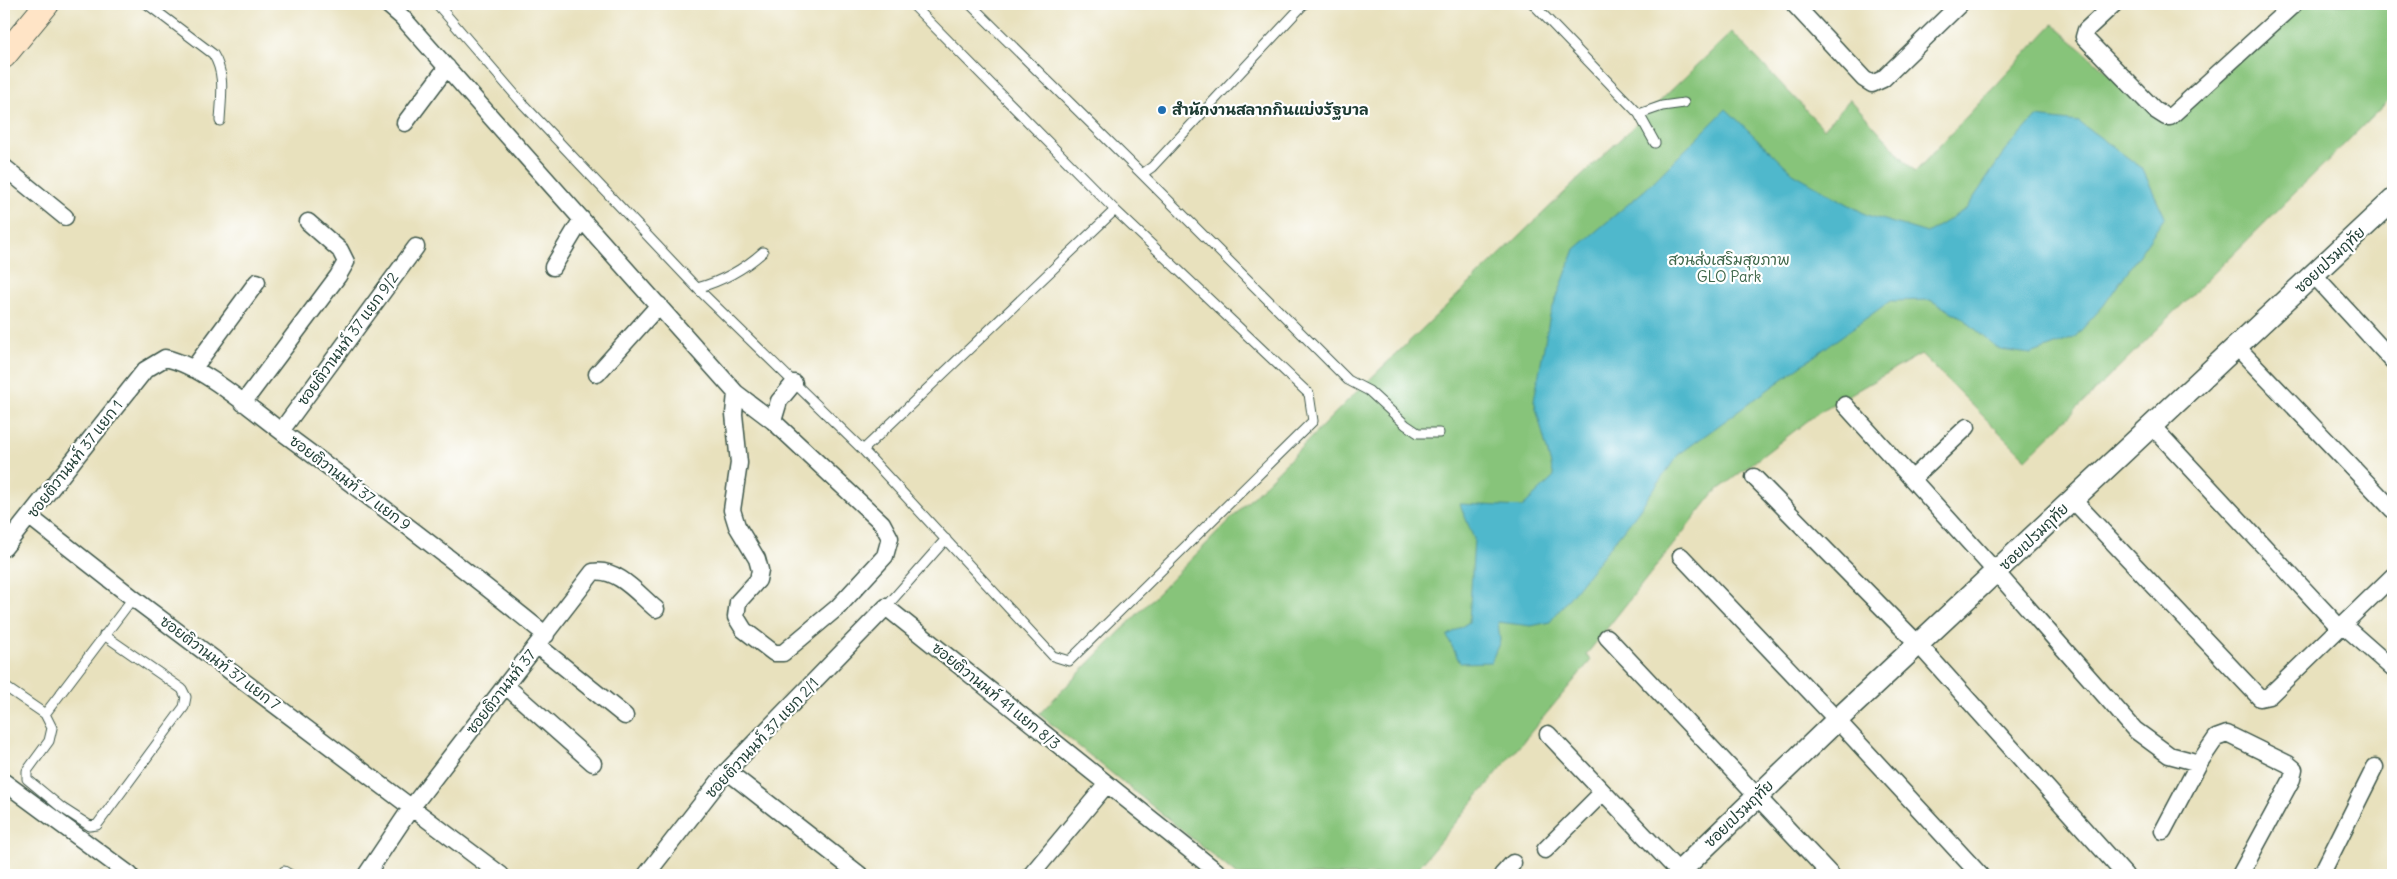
<svg xmlns="http://www.w3.org/2000/svg" width="2397" height="879" font-family="Delius,'Playpen Sans Thai',sans-serif">
  <style>
    .green { fill: #87c47a; stroke: #538057 }
    .water { fill: #4fb8cc; stroke: #377a80 }
    .lines { fill: none; stroke-linecap: round; stroke-linejoin: round }
    .service-casing { stroke: #3d5649; stroke-width: 11 }
    .minor-casing { stroke: #3d5649; stroke-width: 19 }
    .tertiary-casing { stroke: #3d5649; stroke-width: 24 }
    .secondary-casing { stroke: #3d5649; stroke-width: 26 }
    .service { stroke: #fff; stroke-width: 9 }
    .minor { stroke: #fff; stroke-width: 16 }
    .tertiary { stroke: #fff; stroke-width: 21 }
    .secondary { stroke: #ffe4c6; stroke-width: 24 }
    .poi-dot { fill: #1f6fb2; stroke: #fff; stroke-width: 2 }
    .labels { text-anchor: middle; stroke-width: 4.5; stroke-linejoin: round; paint-order: stroke }
    .poi-label { font-size: 15px; font-weight: bold; fill: #1f3d34; stroke: #fff; text-anchor: start }
    .park-label { font-size: 15px; fill: #3e6649; stroke: #fff }
    .street-label { font-size: 15px; fill: #1f3d34; stroke: #fff }
  </style>
  <rect width="100%" height="100%" fill="#fff"/>
  <filter id="ink" filterUnits="userSpaceOnUse"><feTurbulence type="fractalNoise" baseFrequency=".02" numOctaves="2"/><feDisplacementMap in="SourceGraphic" scale="10" xChannelSelector="R" yChannelSelector="G"/><feConvolveMatrix kernelMatrix="1 2 1 2 8 2 1 2 1" color-interpolation-filters="sRGB"/></filter>
  <filter id="wash" filterUnits="userSpaceOnUse"><feTurbulence type="fractalNoise" baseFrequency=".0096" numOctaves="4" result="noise"/><feDisplacementMap in="SourceGraphic" scale="20" xChannelSelector="R" yChannelSelector="G"/><feGaussianBlur stdDeviation="1.12" result="paint"/><feColorMatrix in="noise" values="0 0 0 0 0 0 0 0 0 0 0 0 0 0 0 0 0 1.4 0 .05"/><feComposite in="paint" operator="in"/></filter>
  <g filter="url(#wash)">
    <rect width="100%" height="100%" fill="#e8e1bd"/>
    <path class="green" d="M 2296,4 L 2383,4 L 2393,11 L 2393,96 L 2026,459 L 1921,354 L 1819,412 L 1714,493 L 1586,655 L 1591,660 L 1412,875 L 1237,875 L 1039,714 L 1347,401 L 1732,32 L 1824,129 L 1850,99 L 1915,172 L 2053,24 L 2164,123 Z"/>
    <path class="water" d="M 1726,109 L 1793,173 L 1867,215 L 1927,233 L 1966,209 L 2006,150 L 2036,117 L 2079,122 L 2142,168 L 2165,217 L 2104,305 L 2074,338 L 2031,354 L 2000,350 L 1961,317 L 1930,300 L 1890,301 L 1678,455 L 1636,514 L 1550,622 L 1531,626 L 1498,622 L 1500,641 L 1491,662 L 1460,663 L 1447,636 L 1469,622 L 1474,539 L 1460,504 L 1522,507 L 1554,477 L 1534,400 L 1550,315 L 1575,249 L 1646,189 Z"/>
  </g>
  <g filter="url(#ink)">
    <g class="lines">
      <defs>
        <path id="service" d="M 147,4 L 213,54 C 226,74 221,98 220,121
          M 437,4 L 523,104 L 697,288 L 863,450 L 1115,210 L 912,4
          M 970,4 L 1142,174 L 1152,167 L 1304,4
          M 1533,4 L 1639,114 L 1655,143
          M 1639,114 L 1662,106 L 1684,103
          M 1142,174 L 1348,380 L 1369,391 L 1406,425 L 1418,433 L 1439,433
          M 697,288 C 723,281 743,270 763,252
          M 863,450 L 1053,656 L 1069,661 L 1313,421 L 1309,394 L 1115,210
          M 886,607 L 946,539
          M 4,686 L 45,714 L 52,728 L 49,741 L 27,771 L 27,779 L 62,808 L 90,826 L 97,825 L 184,707 L 186,697 L 182,689 L 104,635
          M 45,714 L 133,598
          M 284,871 L 291,875"/>
        <path id="minor" d="M 387,4 L 402,17 L 736,393 L 773,421
          M 1794,4 L 1864,79 L 1872,84 L 1883,79 L 1960,4
          M 2114,4 L 2086,30 L 2084,37 L 2155,110 L 2166,117 L 2170,117 L 2294,4
          M 405,123 L 447,67
          M 4,167 L 65,217
          M 553,267 L 582,219
          M 2314,275 L 2393,361
          M 2237,347 L 2393,510
          M 193,369 L 257,282
          M 597,374 L 659,305
          M 736,393 L 734,414 L 739,463 L 732,510 L 737,526 L 757,559 L 760,570 L 758,580 L 738,602 L 736,617 L 744,630 L 774,653 L 783,653 L 838,607 L 885,556 L 890,538 L 882,523 L 773,421 L 779,401 L 794,383
          M 243,403 L 338,276 L 346,262 L 340,250 L 308,222
          M 1845,405 L 1997,573 L 2135,730 L 2169,755 L 2199,763
          M 2152,426 L 2339,627
          M 281,431 L 416,247
          M 1754,477 L 1919,645 L 2125,875
          M 1912,479 L 1967,427
          M 2073,500 L 2260,698 L 2269,696 L 2393,576
          M 30,517 L 133,598 L 501,875
          M 4,548 L 145,370 L 165,358 C 204,366 253,411 286,435 C 374,500 461,566 546,635
          M 1681,556 L 1837,720 L 1980,875
          M 2342,624 L 2393,669
          M 1607,637 L 1831,875
          M 537,645 L 625,716
          M 506,686 L 593,763
          M 1548,734 L 1679,872 L 1675,875
          M 727,771 L 860,875
          M 4,782 L 130,875
          M 2163,831 L 2199,763 L 2216,738 L 2227,734 L 2288,764 L 2294,769 L 2292,779 L 2240,875
          M 1545,850 L 1603,792
          M 366,875 L 411,808 L 593,572 C 618,568 638,594 656,609
          M 646,875 L 727,771 L 886,607 L 1221,875
          M 1031,875 L 1107,784
          M 1502,875 L 1513,863
          M 2321,875 L 2375,767"/>
        <path id="tertiary" d="M 1682,875 L 1679,872 L 1837,720 L 2393,200"/>
        <path id="secondary" d="M 4,56 L 47,4"/>
      </defs>
      <use href="#service" class="service-casing"/>
      <use href="#minor" class="minor-casing"/>
      <use href="#tertiary" class="tertiary-casing"/>
      <use href="#secondary" class="secondary-casing"/>
      <use href="#service" class="service"/>
      <use href="#minor" class="minor"/>
      <use href="#tertiary" class="tertiary"/>
      <use href="#secondary" class="secondary"/>
    </g>
  </g>
  <circle class="poi-dot" cx="1162" cy="110" r="5"/>
  <g class="labels">
    <g class="poi-label">
      <text x="1172" y="115">สำนักงานสลากกินแบ่งรัฐบาล</text>
    </g>
    <g class="park-label">
      <text x="1729" y="265">สวนส่งเสริมสุขภาพ<tspan x="1729" dy="17">GLO Park</tspan></text>
    </g>
    <g class="street-label">
      <text transform="translate(2330 260) rotate(-43)" y="5">ซอยเปรมฤทัย</text>
      <text transform="translate(348 339) rotate(-54)" y="5">ซอยติวานนท์ 37 แยก 9/2</text>
      <text transform="translate(75 459) rotate(-52)" y="5">ซอยติวานนท์ 37 แยก 1</text>
      <text transform="translate(350 483) rotate(37)" y="5">ซอยติวานนท์ 37 แยก 9</text>
      <text transform="translate(2034 537) rotate(-44)" y="5">ซอยเปรมฤทัย</text>
      <text transform="translate(220 663) rotate(37)" y="5">ซอยติวานนท์ 37 แยก 7</text>
      <text transform="translate(501 692) rotate(-52)" y="5">ซอยติวานนท์ 37</text>
      <text transform="translate(996 696) rotate(39)" y="5">ซอยติวานนท์ 41 แยก 8/3</text>
      <text transform="translate(762 738) rotate(-47)" y="5">ซอยติวานนท์ 37 แยก 2/1</text>
      <text transform="translate(1739 814) rotate(-44)" y="5">ซอยเปรมฤทัย</text>
    </g>
  </g>
  <rect width="2397" height="879" fill="none" stroke="#fff" stroke-width="20"/>
</svg>
